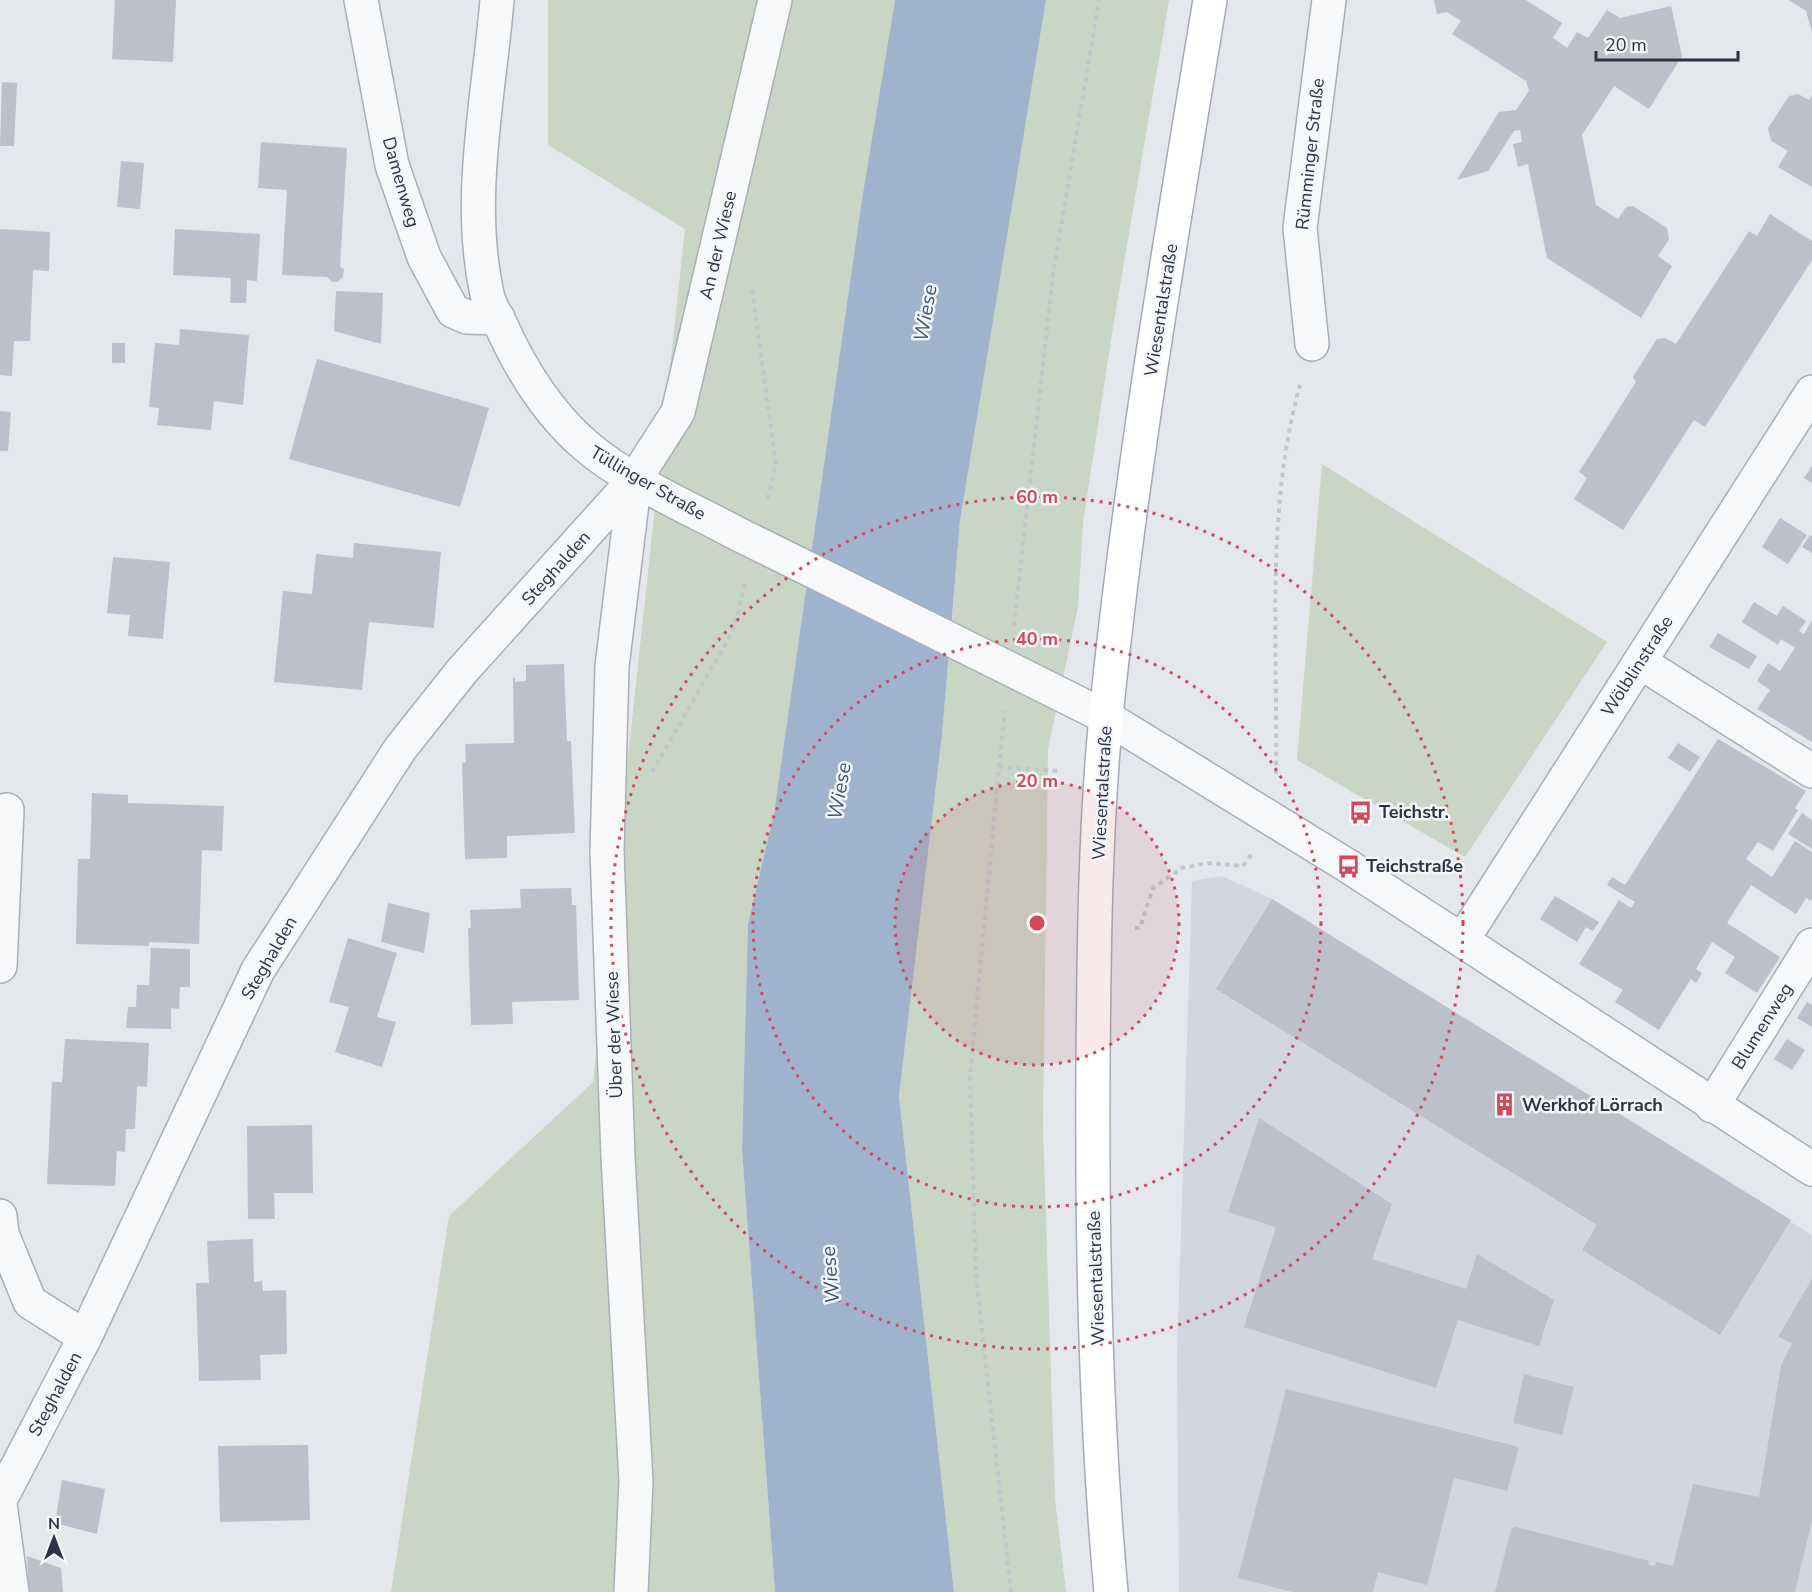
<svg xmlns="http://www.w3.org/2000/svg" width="1812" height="1592" font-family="'Nunito Sans',sans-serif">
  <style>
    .built { fill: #d2d6de }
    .green { fill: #c9d6c5 }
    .water { fill: #9fb4cc }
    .building { fill: #bbc0ca }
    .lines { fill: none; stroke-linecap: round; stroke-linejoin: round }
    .minor-casing { stroke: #a9aeb7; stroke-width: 36 }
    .major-casing { stroke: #a3abb8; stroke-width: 36 }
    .path { stroke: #c2c5cb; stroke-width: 4; stroke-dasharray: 4.5 4.5; stroke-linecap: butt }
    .minor { stroke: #f7f8fa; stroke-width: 33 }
    .major { stroke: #fff; stroke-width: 33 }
    .minor-bridge-casing { stroke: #a9aeb7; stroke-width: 36; stroke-linecap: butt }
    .minor-bridge { stroke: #f7f8fa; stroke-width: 33 }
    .ring { fill: none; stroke: #d1495b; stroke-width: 3; stroke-dasharray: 3 6 }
    .labels { text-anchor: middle; stroke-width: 5; stroke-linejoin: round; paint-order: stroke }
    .street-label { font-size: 18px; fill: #2b3445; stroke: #f4f6f9 }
    .poi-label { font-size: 18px; font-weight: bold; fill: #2b3445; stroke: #f4f6f9; text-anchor: start }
    .water-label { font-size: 20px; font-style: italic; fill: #34527a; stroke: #f4f6f9 }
    .centre { fill: #d1495b; stroke: #f4f6f9; stroke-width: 3 }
    .ring-label { font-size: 18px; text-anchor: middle; font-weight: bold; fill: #d1495b; stroke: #f4f6f9; stroke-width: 5; stroke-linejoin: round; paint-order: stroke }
  </style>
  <rect width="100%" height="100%" fill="#e4e7ec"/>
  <path class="built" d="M 1222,876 L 1272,899 L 1812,1235 L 1812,1592 L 1179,1592 L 1177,1355 L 1192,881 Z"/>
  <path class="green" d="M 548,0 L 895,0 L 862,199 L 774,813 L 748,924 L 742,1150 L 775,1592 L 391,1592 L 449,1216 L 593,1082 L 685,229 L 548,145 Z
    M 1046,0 L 1169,0 L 1114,321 L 1083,523 L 1078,607 L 1048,749 L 1043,1126 L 1055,1499 L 1066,1592 L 954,1592 L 899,1096 L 942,735 L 960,521 Z
    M 1322,464 L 1607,642 L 1465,857 L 1297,760 Z"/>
  <path class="water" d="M 895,0 L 1046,0 L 960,521 L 942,735 L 899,1096 L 954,1592 L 775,1592 L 742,1150 L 748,924 L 774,813 L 862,199 Z"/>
  <path class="building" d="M 115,0 L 176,0 L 173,62 L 112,59 Z
    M 1434,0 L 1526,0 L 1562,23 L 1553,38 L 1567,48 L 1577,32 L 1588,38 L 1607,10 L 1620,18 L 1671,6 L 1682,56 L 1649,109 L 1614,86 L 1582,135 L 1596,205 L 1618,219 L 1626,207 L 1633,206 L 1667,228 L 1669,239 L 1658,256 L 1672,266 L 1641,318 L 1547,258 L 1528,164 L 1518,167 L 1513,144 L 1522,142 L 1520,130 L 1514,131 L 1488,171 L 1457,180 L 1499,112 L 1516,110 L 1529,91 L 1526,81 L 1452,34 L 1461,21 L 1447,12 L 1437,14 Z
    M 1789,0 L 1812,0 L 1812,33 L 1806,11 Z
    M 2,82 L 17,83 L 14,146 L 0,146 Z
    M 1798,94 L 1809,100 L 1812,95 L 1812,187 L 1778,167 L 1788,151 L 1771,141 L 1768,128 L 1789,96 Z
    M 261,142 L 347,148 L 340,267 L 344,269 L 343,277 L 337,282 L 332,282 L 327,277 L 282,275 L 287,190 L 258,188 Z
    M 121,161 L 144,163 L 140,209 L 117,207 Z
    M 1770,214 L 1812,241 L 1812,260 L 1705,427 L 1694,420 L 1623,530 L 1574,499 L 1587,478 L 1579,472 L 1636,382 L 1633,377 L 1657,339 L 1665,338 L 1676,344 L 1749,231 L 1757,236 Z
    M 0,229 L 50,232 L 49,271 L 33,270 L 30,341 L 14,341 L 12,376 L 0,375 Z
    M 175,229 L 260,234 L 257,281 L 247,280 L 246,303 L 230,303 L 231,278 L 173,275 Z
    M 336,291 L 383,293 L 381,344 L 334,331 Z
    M 180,329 L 249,335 L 243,405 L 214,401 L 211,430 L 157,425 L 159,408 L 149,407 L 155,343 L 179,345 Z
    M 112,343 L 125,343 L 125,363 L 112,363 Z
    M 317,359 L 489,408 L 460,507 L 289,459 Z
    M 0,411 L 11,412 L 8,451 L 0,451 Z
    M 1812,466 L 1812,483 L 1804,478 Z
    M 1780,518 L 1807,535 L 1788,564 L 1762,547 Z
    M 1810,535 L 1812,536 L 1812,553 L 1802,547 Z
    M 354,543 L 441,552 L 434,628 L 369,622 L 362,690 L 274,682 L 283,591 L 312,594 L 316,554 L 353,558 Z
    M 113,557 L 170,562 L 163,639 L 128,636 L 130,615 L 107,613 Z
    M 1754,602 L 1777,616 L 1783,606 L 1806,621 L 1799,631 L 1804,634 L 1812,620 L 1812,742 L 1757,709 L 1770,690 L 1757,681 L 1768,663 L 1780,671 L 1795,648 L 1781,639 L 1778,645 L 1742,622 Z
    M 1718,633 L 1757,656 L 1749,669 L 1709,647 Z
    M 564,664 L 567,741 L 571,741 L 575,833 L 507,836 L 507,858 L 465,859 L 462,763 L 466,762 L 465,744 L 514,743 L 513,678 L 515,678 L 515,682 L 526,681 L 526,665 Z
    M 1718,739 L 1806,791 L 1795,808 L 1798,810 L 1773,851 L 1758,842 L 1746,859 L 1772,877 L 1795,841 L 1812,852 L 1812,899 L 1811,901 L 1806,898 L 1796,914 L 1751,885 L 1727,923 L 1780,957 L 1757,993 L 1725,973 L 1735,957 L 1712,942 L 1696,969 L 1702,973 L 1696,983 L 1691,979 L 1659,1030 L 1615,1002 L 1623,990 L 1579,964 L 1619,900 L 1631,908 L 1635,902 L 1607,885 L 1612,877 L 1625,885 Z
    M 1678,743 L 1700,757 L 1690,772 L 1668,758 Z
    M 92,793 L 128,795 L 128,803 L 224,806 L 222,851 L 202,850 L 199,944 L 149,942 L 149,946 L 76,944 L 78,859 L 90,859 Z
    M 1802,813 L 1812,820 L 1812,849 L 1788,834 Z
    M 571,888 L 572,905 L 576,905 L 579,1000 L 512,1002 L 513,1024 L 471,1025 L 468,928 L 471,928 L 470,910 L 521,908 L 520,889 Z
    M 1555,896 L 1599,922 L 1593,931 L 1586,927 L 1577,942 L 1540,919 Z
    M 1272,899 L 1791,1220 L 1720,1335 L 1582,1250 L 1597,1225 L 1216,989 Z
    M 388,903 L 430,913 L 424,953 L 381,942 Z
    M 348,938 L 397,953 L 377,1017 L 396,1022 L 382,1067 L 335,1052 L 349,1007 L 329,1002 Z
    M 151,948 L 190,949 L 190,987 L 180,987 L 179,1009 L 171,1008 L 171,1029 L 126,1028 L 128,1007 L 136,1007 L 137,985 L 149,985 Z
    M 1807,1002 L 1812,1005 L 1812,1027 L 1797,1018 Z
    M 65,1039 L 149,1043 L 147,1087 L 137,1086 L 135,1129 L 126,1129 L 125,1152 L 117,1151 L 115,1186 L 47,1184 L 52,1082 L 62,1082 Z
    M 1787,1039 L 1805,1050 L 1792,1070 L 1774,1059 Z
    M 1259,1118 L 1392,1204 L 1372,1259 L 1466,1289 L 1477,1254 L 1554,1300 L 1539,1346 L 1458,1320 L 1436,1388 L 1244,1327 L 1276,1227 L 1228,1212 Z
    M 312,1125 L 313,1193 L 274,1193 L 275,1219 L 248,1219 L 247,1126 Z
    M 253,1239 L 254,1282 L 262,1281 L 263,1291 L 286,1290 L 287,1354 L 260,1355 L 261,1380 L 199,1381 L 196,1283 L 209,1283 L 207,1241 Z
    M 1812,1279 L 1812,1521 L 1795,1592 L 1495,1592 L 1511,1529 L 1516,1527 L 1649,1561 L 1648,1565 L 1655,1566 L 1656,1562 L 1673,1566 L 1693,1484 L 1759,1497 L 1781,1366 L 1792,1343 L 1778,1337 Z
    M 1524,1374 L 1574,1387 L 1562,1435 L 1513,1423 Z
    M 1286,1389 L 1519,1447 L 1507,1491 L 1454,1478 L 1427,1585 L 1378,1572 L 1373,1592 L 1293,1592 L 1238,1578 Z
    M 308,1445 L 310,1520 L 220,1522 L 218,1446 Z
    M 62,1480 L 105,1489 L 97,1534 L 55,1523 Z
    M 27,1556 L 61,1568 L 63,1592 L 29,1592 Z"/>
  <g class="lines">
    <defs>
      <path id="minor" d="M 361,0 L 392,165 L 424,257 L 453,311 L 467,317 L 498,318
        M 497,0 C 489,96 466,199 487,294 C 489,304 495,314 500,323 C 520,368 547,412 585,445 C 624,479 687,507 734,532
        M 1312,344 L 1300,228 L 1329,0
        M 1640,662 L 1812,771
        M 1020,674 L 1106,717 L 1348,866 L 1812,1169
        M 1463,939 L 1812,392
        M 0,966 L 7,810
        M 1712,1106 L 1812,945
        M 0,1216 L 2,1234 L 30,1302 L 85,1337
        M 0,1500 L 85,1337 L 258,970 L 400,749 L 462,671 L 635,479 L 678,412 L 775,0
        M 0,1504 L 12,1592
        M 631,1592 L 636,1481 L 618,1157 L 607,851 L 612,666 L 635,479"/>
      <path id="major" d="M 1111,1592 C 1095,1416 1092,1238 1093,1062 C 1094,947 1095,831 1106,716 C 1130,476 1171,238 1210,0"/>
    </defs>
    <use href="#minor" class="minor-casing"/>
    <use href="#major" class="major-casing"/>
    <path class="path" d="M 752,290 L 776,465 L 767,501
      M 1014,626 L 1053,275 L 1099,0
      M 999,767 L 1005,711
      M 652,772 L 733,631 L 745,584
      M 1276,774 C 1278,647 1265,504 1301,382
      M 1135,928 L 1140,928 L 1153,888 L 1182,868 L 1208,863 L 1243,866 L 1251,855
      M 1011,1592 L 976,1276 L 970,1075 L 999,767 L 1059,771"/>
    <use href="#minor" class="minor"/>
    <use href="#major" class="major"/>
    <defs>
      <path id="minor-bridge" d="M 734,532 L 1020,674"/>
    </defs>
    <use href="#minor-bridge" class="minor-bridge-casing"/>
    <use href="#minor-bridge" class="minor-bridge"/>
  </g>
  <circle cx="1037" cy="923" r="142" fill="#d1495b" fill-opacity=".12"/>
  <g class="ring">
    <circle cx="1037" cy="923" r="142"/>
    <circle cx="1037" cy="923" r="284"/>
    <circle cx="1037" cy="923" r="426"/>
  </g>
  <defs>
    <symbol id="bus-bare" viewBox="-9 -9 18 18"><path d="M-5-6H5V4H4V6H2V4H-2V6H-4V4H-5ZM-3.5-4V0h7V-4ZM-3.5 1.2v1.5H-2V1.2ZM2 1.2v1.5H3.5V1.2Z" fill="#d1495b" stroke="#f4f6f9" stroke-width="2.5" paint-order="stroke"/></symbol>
    <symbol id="building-bare" viewBox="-9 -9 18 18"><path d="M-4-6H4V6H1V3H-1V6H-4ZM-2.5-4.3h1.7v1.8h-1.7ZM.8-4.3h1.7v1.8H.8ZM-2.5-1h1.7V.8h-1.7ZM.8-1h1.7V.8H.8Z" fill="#d1495b" stroke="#f4f6f9" stroke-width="2.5" paint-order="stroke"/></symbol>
  </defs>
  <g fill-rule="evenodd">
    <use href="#bus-bare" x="1344" y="796" width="33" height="33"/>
    <use href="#bus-bare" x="1332" y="850" width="33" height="33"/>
    <use href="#building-bare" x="1488" y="1088" width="33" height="33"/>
  </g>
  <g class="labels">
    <g class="street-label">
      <text transform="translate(1310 154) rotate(-84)" y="6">Rümminger Straße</text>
      <text transform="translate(401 182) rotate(74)" y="6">Damenweg</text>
      <text transform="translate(718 245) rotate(-77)" y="6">An der Wiese</text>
      <text transform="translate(1161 310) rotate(-81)" y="6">Wiesentalstraße</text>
      <text transform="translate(648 483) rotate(30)" y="6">Tüllinger Straße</text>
      <text transform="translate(556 568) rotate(-48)" y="6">Steghalden</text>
      <text transform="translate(1637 666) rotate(-57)" y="6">Wölblinstraße</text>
      <text transform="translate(1102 793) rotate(-87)" y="6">Wiesentalstraße</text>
      <text transform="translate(269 958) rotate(-60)" y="6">Steghalden</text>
      <text transform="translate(1762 1026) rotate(-58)" y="6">Blumenweg</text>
      <text transform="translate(614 1035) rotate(-92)" y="6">Über der Wiese</text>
      <text transform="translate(1096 1278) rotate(-92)" y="6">Wiesentalstraße</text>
      <text transform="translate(55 1394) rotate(-62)" y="6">Steghalden</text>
    </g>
    <g class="poi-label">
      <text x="1379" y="818">Teichstr.</text>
      <text x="1366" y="872">Teichstraße</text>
      <text x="1522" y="1111">Werkhof Lörrach</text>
    </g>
    <g class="water-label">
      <text transform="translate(925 313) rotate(-80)" y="7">Wiese</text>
      <text transform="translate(839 791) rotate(-80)" y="7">Wiese</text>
      <text transform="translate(830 1275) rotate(-95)" y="7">Wiese</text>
    </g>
  </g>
  <circle cx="1037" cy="923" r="9" class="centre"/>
  <g class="ring-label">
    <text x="1037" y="503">60 m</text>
    <text x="1037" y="645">40 m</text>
    <text x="1037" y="787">20 m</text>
  </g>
  <g transform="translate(54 1538)" stroke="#f4f6f9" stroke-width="4.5" paint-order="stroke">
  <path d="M0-4.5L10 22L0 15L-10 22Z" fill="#2b3445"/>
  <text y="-9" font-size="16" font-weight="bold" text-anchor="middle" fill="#2b3445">N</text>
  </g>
  <path d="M1596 51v9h142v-9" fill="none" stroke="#2b3445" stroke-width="3"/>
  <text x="1605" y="51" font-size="18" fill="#2b3445" stroke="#f4f6f9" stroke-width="4.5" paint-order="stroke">20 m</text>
</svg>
